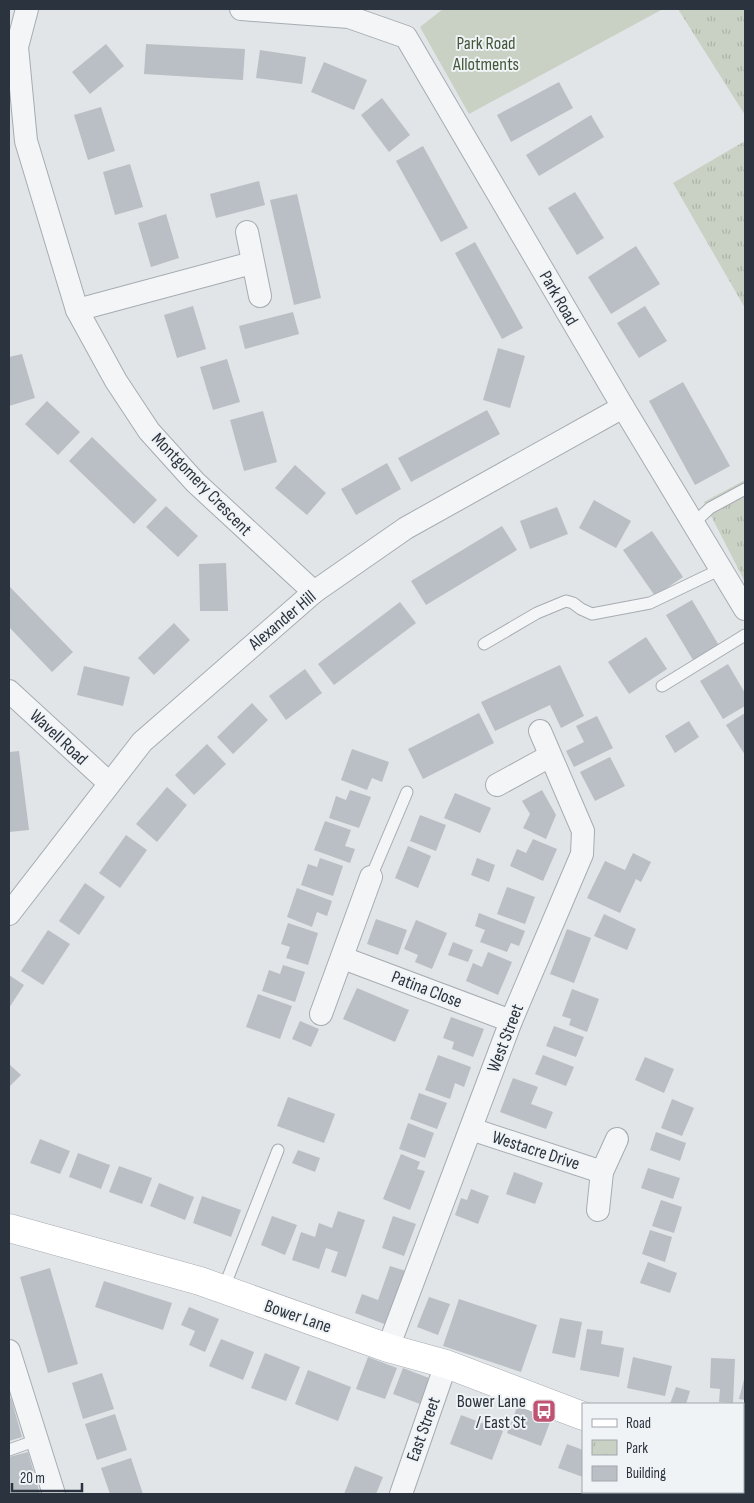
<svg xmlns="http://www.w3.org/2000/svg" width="754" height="1503" viewBox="0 0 754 1503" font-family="'Sofia Sans Condensed',sans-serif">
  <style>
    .green { fill: #c8d1c3 }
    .park { fill: url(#park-tufts) }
    .building { fill: #b9bfc4 }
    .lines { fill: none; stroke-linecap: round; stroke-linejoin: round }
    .lane-casing { stroke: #a7acb2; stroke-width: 13 }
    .street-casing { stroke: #a7acb2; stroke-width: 24 }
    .secondary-casing { stroke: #a7acb2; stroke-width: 29 }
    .lane { stroke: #f3f5f7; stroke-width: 11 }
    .street { stroke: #f3f5f7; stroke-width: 22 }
    .secondary { stroke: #fff; stroke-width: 28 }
    .labels { text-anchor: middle; stroke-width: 4; stroke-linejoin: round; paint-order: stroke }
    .park-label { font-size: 18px; fill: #44583a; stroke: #f0f3f6 }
    .street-label { font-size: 18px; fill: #2b343e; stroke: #f0f3f6 }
    .poi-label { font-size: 18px; fill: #2b343e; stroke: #f0f3f6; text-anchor: end }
  </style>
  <defs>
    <pattern id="park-tufts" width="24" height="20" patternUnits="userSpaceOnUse" patternTransform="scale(1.25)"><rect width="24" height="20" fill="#c8d1c3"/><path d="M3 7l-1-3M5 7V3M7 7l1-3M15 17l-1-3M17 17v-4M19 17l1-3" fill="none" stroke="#acb4a9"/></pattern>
  </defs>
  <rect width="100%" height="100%" fill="#e1e5e8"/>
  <polygon class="green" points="443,9 663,9 469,114 420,27"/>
  <g class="park">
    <polygon points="678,9 745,9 745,115"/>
    <polygon points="745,141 745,308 673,183"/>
    <polygon points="745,480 745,582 704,502"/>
  </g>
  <g class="building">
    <polygon points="106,44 124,66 90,94 72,72"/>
    <polygon points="146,44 245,49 243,80 144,74"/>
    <polygon points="260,50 306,57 302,84 256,78"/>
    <polygon points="324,62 367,80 354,110 311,92"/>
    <polygon points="559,82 573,108 511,142 497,115"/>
    <polygon points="382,98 410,135 389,152 361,115"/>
    <polygon points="101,107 115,151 88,160 74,115"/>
    <polygon points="591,115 604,137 539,176 526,155"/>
    <polygon points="423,146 468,228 441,242 396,161"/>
    <polygon points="130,164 143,207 115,215 103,172"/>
    <polygon points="259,181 265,205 216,218 210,194"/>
    <polygon points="575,192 604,238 577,255 548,208"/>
    <polygon points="297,194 321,298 294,305 270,200"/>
    <polygon points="166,214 179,258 151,267 138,223"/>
    <polygon points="475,242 523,328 502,339 455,253"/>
    <polygon points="636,246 660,284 611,314 588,277"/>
    <polygon points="193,306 206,349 177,358 164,315"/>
    <polygon points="645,306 667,341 639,358 617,323"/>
    <polygon points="293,312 299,334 245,349 239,326"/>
    <polygon points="498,348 525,356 510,408 483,400"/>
    <polygon points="22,354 35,398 9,406 9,357"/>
    <polygon points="227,359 240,402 213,410 200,367"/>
    <polygon points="683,382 730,466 695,485 649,401"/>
    <polygon points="47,401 80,432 58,455 25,424"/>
    <polygon points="487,410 500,434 411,482 398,458"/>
    <polygon points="263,411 277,462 244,471 230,420"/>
    <polygon points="92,437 157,500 134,524 69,461"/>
    <polygon points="387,463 401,489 356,515 341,489"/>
    <polygon points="295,465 326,493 307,515 275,488"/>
    <polygon points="594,500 631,521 616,548 579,528"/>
    <polygon points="166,506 198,536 178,557 146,527"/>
    <polygon points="557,507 568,534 530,549 520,521"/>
    <polygon points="502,526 517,550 426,605 411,581"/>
    <polygon points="652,531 683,577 655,596 623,550"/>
    <polygon points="226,563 228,611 200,611 199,564"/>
    <polygon points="9,586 73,652 52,672 9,627"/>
    <polygon points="692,600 721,649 696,665 666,615"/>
    <polygon points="400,602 416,623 334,685 318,664"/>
    <polygon points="174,623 190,640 154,675 138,658"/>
    <polygon points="646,637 667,669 629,694 608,662"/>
    <polygon points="728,664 745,693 745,706 723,719 700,681"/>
    <polygon points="560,665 584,716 561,728 550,705 495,731 481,702"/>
    <polygon points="84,666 130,677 123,706 77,695"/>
    <polygon points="305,669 322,693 286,720 269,696"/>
    <polygon points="252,703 268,720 233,754 217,737"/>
    <polygon points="479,713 494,743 423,779 408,749"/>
    <polygon points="745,713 745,755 726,725"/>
    <polygon points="597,716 613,748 574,767 566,751 584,742 576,726"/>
    <polygon points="689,721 699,737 675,753 665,736"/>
    <polygon points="207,744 226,764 194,795 175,775"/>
    <polygon points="352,749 389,762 382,782 372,778 367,790 341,780"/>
    <polygon points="19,751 29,830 9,832 9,752"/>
    <polygon points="610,757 625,786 595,801 580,772"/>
    <polygon points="167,787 187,805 157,842 136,824"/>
    <polygon points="350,790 371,797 359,828 329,818 336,796 346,800"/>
    <polygon points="542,790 556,815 546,839 523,828 530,814 522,801"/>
    <polygon points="455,793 491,808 480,833 444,818"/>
    <polygon points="420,815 446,825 436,851 410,841"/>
    <polygon points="325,821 351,830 345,846 355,849 350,863 314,850"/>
    <polygon points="126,835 147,850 120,888 99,873"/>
    <polygon points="533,839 557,849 543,881 510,866 517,849 526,853"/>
    <polygon points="408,846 431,856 418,888 395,878"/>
    <polygon points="633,853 651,862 641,882 636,879 620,913 587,898 605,861 625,870"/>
    <polygon points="320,858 343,866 333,896 301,885 308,864 317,867"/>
    <polygon points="477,858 495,865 489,882 471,875"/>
    <polygon points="85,883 105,897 79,935 59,921"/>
    <polygon points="507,887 535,897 525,924 497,914"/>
    <polygon points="297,888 332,901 327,916 317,912 312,927 287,917"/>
    <polygon points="479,913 525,931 519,946 511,943 507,952 480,942 485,930 475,926"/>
    <polygon points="604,914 636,929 627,950 594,936"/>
    <polygon points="376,919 407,930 398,955 367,944"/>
    <polygon points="416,920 447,933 432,969 415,962 418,955 404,949"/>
    <polygon points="288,923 318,933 308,965 286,958 290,947 281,944"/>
    <polygon points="567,929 591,938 574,983 550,974"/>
    <polygon points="48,930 70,944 43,985 21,971"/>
    <polygon points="453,942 473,950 468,962 448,955"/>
    <polygon points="488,952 512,962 498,995 466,981 473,963 482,967"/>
    <polygon points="283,965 305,972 295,1002 262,991 269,970 280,974"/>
    <polygon points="9,975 24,985 9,1008"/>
    <polygon points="357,988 409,1010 395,1042 343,1019"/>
    <polygon points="572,989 599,999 587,1032 569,1025 571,1019 562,1016"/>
    <polygon points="258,994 292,1006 280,1039 246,1027"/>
    <polygon points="451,1017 484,1029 473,1057 452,1049 454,1042 443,1038"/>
    <polygon points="300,1021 319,1029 311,1047 292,1039"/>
    <polygon points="554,1026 584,1037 576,1057 546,1046"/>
    <polygon points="438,1055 471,1067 464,1087 455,1083 450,1099 425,1090"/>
    <polygon points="543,1055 574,1067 566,1086 535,1074"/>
    <polygon points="645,1057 674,1069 664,1093 635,1080"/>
    <polygon points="9,1064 21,1075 9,1087"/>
    <polygon points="513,1078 538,1087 531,1104 553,1112 546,1129 500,1112"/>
    <polygon points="419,1093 447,1103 437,1129 410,1119"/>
    <polygon points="288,1097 335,1114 324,1143 277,1126"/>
    <polygon points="672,1099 694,1108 682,1136 661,1128"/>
    <polygon points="408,1123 434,1133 425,1158 399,1149"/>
    <polygon points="656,1132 686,1143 680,1161 650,1150"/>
    <polygon points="40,1139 70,1151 60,1174 30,1163"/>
    <polygon points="298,1150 320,1158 315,1172 292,1163"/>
    <polygon points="78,1153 110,1165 101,1189 69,1177"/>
    <polygon points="401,1154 420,1162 417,1169 425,1171 410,1210 383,1199"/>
    <polygon points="119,1166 152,1178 142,1204 109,1192"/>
    <polygon points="648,1168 680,1178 673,1199 641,1188"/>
    <polygon points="514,1172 543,1183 535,1204 506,1194"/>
    <polygon points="159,1183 194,1197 185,1220 150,1206"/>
    <polygon points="471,1189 489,1196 478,1224 455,1215 461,1198 467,1200"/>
    <polygon points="202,1196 241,1210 231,1237 193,1223"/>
    <polygon points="661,1200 682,1207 674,1233 652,1226"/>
    <polygon points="338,1211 365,1220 346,1277 331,1272 338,1252 326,1248 319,1269 292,1260 301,1232 315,1237 319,1223 332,1228"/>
    <polygon points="272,1216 297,1225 285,1255 261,1245"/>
    <polygon points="393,1216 416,1224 404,1256 382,1248"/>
    <polygon points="650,1230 672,1237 665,1262 642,1254"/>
    <polygon points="648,1262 677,1273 670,1293 640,1283"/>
    <polygon points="390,1266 406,1271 387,1325 355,1313 362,1294 378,1300"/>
    <polygon points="50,1268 78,1364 48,1373 20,1277"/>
    <polygon points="104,1281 172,1303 163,1330 95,1307"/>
    <polygon points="429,1297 450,1304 438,1335 417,1327"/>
    <polygon points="459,1299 537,1325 521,1372 443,1346"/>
    <polygon points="189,1307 219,1319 205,1352 189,1345 195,1331 181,1325"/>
    <polygon points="560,1318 582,1322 575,1358 552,1353"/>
    <polygon points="587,1329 603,1331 601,1344 624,1348 619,1377 580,1370"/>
    <polygon points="221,1339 254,1352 243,1380 209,1366"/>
    <polygon points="265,1353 300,1367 286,1401 251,1388"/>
    <polygon points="368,1357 397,1368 385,1399 356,1389"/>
    <polygon points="633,1357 672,1366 665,1396 627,1388"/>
    <polygon points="711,1358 735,1359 733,1403 719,1402 720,1389 710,1388"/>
    <polygon points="403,1368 429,1378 420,1404 393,1394"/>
    <polygon points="308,1370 351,1387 338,1421 295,1404"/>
    <polygon points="102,1373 114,1409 83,1419 72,1383"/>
    <polygon points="745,1375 745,1400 739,1399"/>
    <polygon points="676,1387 690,1391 686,1404 670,1404"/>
    <polygon points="9,1398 11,1398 22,1437 9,1441"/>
    <polygon points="518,1405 552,1417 541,1446 507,1433"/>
    <polygon points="115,1414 127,1450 97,1460 85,1424"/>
    <polygon points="461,1415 503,1431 492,1460 450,1444"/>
    <polygon points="567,1444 583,1450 583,1477 558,1468"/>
    <polygon points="28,1452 40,1494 9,1494 9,1457"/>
    <polygon points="131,1458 143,1494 110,1494 101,1468"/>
    <polygon points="355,1466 383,1477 376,1494 344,1494"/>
    <polygon points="630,1492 722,1492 722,1494 629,1494"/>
  </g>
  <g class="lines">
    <g class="lane-casing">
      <g id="lane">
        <polyline points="694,523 710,508 745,489"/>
        <polyline points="484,644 537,613 566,601 573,603 581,609 592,614 650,603 721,569"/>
        <polyline points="662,686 745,635"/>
        <polyline points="371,877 407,792"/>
        <polyline points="223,1290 278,1150"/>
        <polyline points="9,1450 37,1440"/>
      </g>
    </g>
    <g class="street-casing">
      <g id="street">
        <polyline points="27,9 17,47 26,141 77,310 116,381 149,431 195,482 314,592"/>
        <polyline points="241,9 349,17 406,37 623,407 745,609"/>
        <polyline points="247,232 260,296"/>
        <polyline points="77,310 252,263"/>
        <polyline points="9,691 109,783"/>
        <polyline points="497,785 550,756"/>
        <polyline points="9,914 142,742 314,592 406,528 623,407"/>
        <polyline points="343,958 511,1021"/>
        <polyline points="321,1014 371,877"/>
        <polyline points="471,1129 602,1172"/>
        <polyline points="598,1210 602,1172 617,1139"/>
        <polyline points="388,1348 511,1021 582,854 583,831 540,731"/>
        <polyline points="9,1351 54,1494"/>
        <polyline points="401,1494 446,1364"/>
        <polyline points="744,1494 745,1482"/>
      </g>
    </g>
    <g class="secondary-casing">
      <g id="secondary">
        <polyline points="9,1228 200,1281 388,1348 446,1364 583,1416"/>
        <polyline points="743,1467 745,1468"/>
      </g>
    </g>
    <use href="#lane" class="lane"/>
    <use href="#street" class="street"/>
    <use href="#secondary" class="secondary"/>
  </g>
  <defs>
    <g id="bus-square" transform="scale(1.25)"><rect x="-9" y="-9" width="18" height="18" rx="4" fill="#c05272" stroke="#f0f3f6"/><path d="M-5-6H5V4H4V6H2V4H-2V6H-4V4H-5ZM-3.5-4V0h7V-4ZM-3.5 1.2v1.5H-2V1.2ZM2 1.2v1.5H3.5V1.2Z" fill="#fff"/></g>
  </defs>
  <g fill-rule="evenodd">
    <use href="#bus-square" x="544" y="1411"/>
  </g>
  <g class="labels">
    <g class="park-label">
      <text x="486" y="49">Park Road<tspan x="486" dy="21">Allotments</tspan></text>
    </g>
    <g class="street-label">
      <text transform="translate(559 298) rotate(60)" y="6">Park Road</text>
      <text transform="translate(202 484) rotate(46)" y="6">Montgomery Crescent</text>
      <text transform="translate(282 620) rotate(-40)" y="6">Alexander Hill</text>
      <text transform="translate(59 737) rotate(43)" y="6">Wavell Road</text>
      <text transform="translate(427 989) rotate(21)" y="6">Patina Close</text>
      <text transform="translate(505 1038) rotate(-69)" y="6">West Street</text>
      <text transform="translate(536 1150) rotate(18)" y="6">Westacre Drive</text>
      <text transform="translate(298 1316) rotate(19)" y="6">Bower Lane</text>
      <text transform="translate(423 1429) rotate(-70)" y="6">East Street</text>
    </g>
    <g class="poi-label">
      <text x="526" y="1407">Bower Lane<tspan x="526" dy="21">/ East St</tspan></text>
    </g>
  </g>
  <rect width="754" height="1503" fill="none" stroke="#2b343e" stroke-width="20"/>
  <rect x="582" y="1403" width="162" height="90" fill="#f0f3f6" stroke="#a1a7ac"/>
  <rect x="592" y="1419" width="25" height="8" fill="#ffffff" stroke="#a1a7ac"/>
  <text x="626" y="1428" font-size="15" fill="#2b343e">Road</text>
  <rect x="592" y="1440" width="25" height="15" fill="url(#park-tufts)" stroke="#a1a7ac"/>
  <text x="626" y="1453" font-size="15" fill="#2b343e">Park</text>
  <rect x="592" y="1466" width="25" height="15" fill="#b9bfc4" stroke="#a1a7ac"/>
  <text x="626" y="1478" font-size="15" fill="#2b343e">Building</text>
  <path d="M12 1483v8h70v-8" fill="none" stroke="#2b343e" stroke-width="2.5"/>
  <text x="20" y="1483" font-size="15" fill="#2b343e" stroke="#f0f3f6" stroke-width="4" paint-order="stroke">20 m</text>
</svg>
